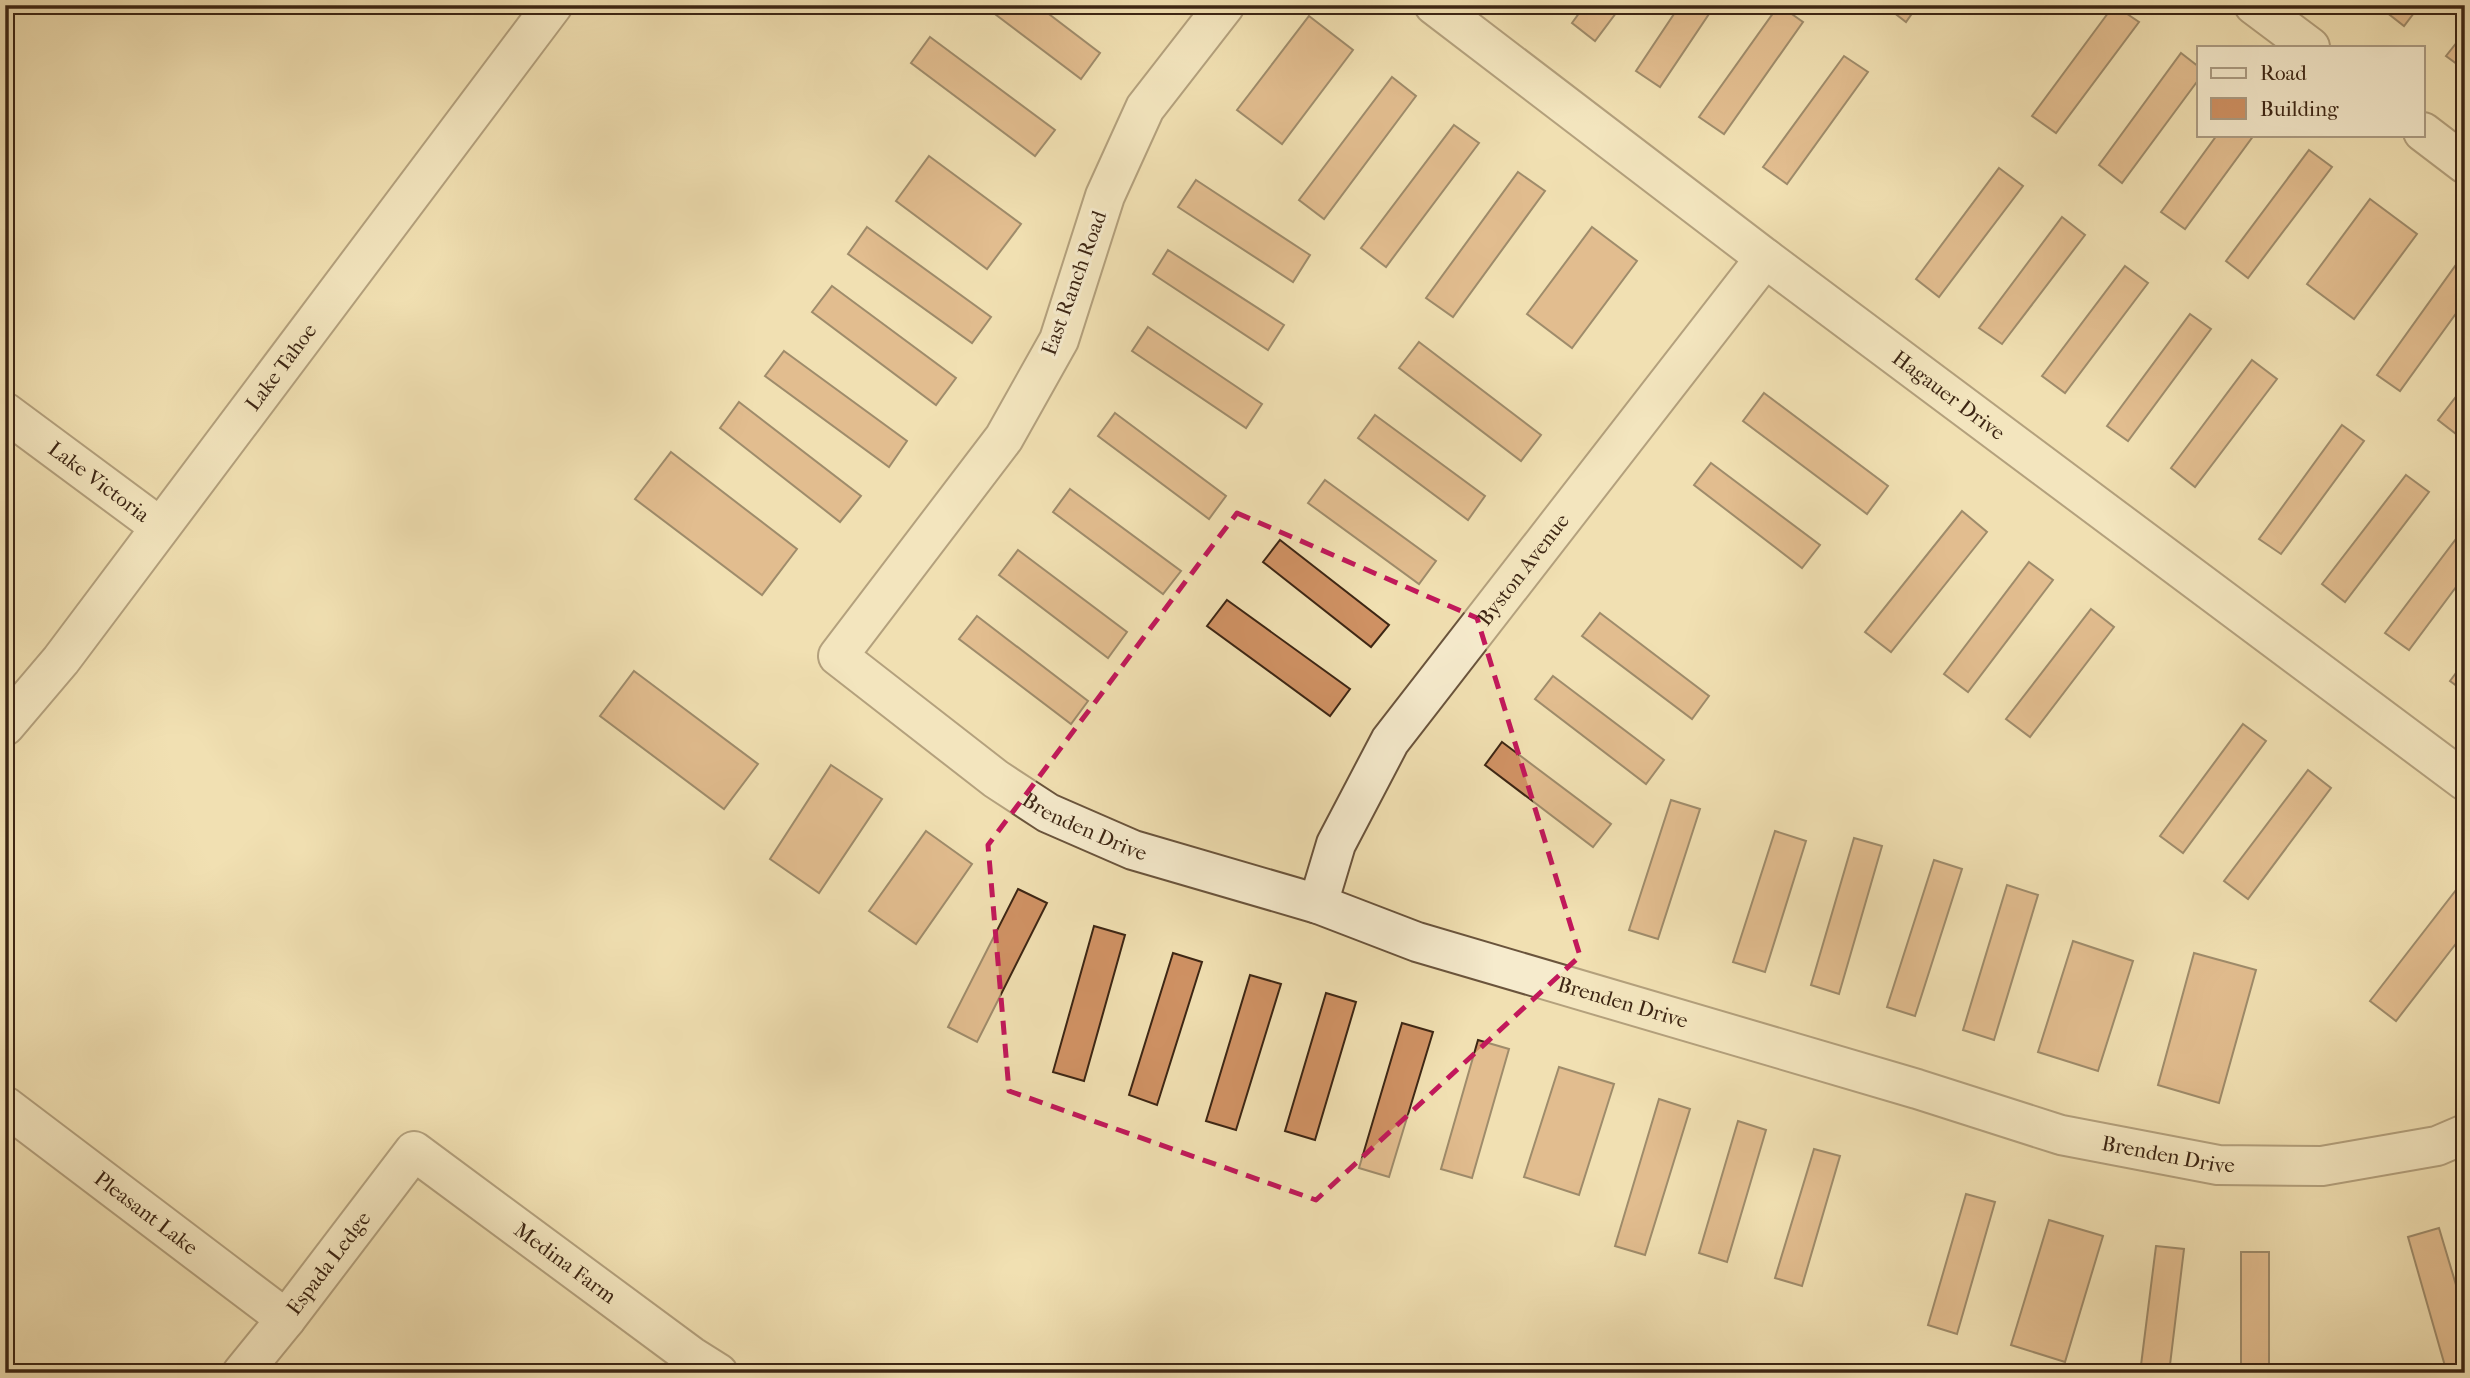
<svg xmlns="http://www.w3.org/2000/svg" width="2470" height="1378" viewBox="0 0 2470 1378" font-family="'IM FELL French Canon',serif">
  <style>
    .building { fill: #d09264; stroke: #3d2614; stroke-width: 2 }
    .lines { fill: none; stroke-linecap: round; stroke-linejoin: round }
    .minor-casing { stroke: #6a543c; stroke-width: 42 }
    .minor { stroke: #f6ebcd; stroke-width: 38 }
    .marked { fill: none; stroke: #c2185b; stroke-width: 5; stroke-dasharray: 14 9; stroke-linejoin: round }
    .labels { text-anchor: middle; stroke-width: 6; stroke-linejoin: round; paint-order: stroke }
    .street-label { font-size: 21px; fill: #3d2614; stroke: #f6ebcd }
  </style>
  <rect width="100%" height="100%" fill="#f1e0b2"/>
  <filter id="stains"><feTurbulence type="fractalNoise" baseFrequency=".00286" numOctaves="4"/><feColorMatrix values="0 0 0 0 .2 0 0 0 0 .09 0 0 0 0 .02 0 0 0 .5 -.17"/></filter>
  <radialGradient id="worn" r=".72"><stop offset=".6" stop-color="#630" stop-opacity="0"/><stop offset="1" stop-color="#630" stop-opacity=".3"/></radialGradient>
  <g class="building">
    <polygon points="983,5 1037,5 1100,53 1081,79"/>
    <polygon points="1585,5 1622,5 1595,41 1572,23"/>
    <polygon points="1680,5 1715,5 1660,87 1636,71"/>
    <polygon points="1779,5 1803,22 1724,134 1699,117"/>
    <polygon points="1884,5 1918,5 1906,22"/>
    <polygon points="2114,5 2139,22 2056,133 2032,116"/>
    <polygon points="2383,5 2420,5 2404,26 2381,8"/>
    <polygon points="1309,16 1353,50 1282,144 1237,110"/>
    <polygon points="2465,32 2465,70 2446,56"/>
    <polygon points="930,37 1055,130 1035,156 911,63"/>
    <polygon points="2181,53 2199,67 2199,79 2122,183 2099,165"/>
    <polygon points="1844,56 1868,72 1787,184 1763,167"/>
    <polygon points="1392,77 1416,96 1324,219 1299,200"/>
    <polygon points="1454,125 1479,143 1386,267 1361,248"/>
    <polygon points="2217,135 2254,135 2185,229 2161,212"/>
    <polygon points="2309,150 2332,167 2248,278 2226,261"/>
    <polygon points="929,156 1021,224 987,269 896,201"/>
    <polygon points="1999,168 2023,186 1939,297 1916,279"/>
    <polygon points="1518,172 1545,191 1453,317 1426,298"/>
    <polygon points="1196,180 1310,255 1293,282 1178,207"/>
    <polygon points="2370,199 2417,234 2354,319 2307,284"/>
    <polygon points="2062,217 2085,235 2002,344 1979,328"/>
    <polygon points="867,227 991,317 972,343 848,254"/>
    <polygon points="1592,227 1637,261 1572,348 1527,314"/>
    <polygon points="1168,250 1284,325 1268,350 1153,274"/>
    <polygon points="2458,262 2465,267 2465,301 2400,391 2377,375"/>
    <polygon points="2125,266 2148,283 2065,393 2042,376"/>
    <polygon points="832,286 956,378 936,405 812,312"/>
    <polygon points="2190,314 2211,329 2128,441 2107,426"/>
    <polygon points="1148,327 1262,404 1246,428 1132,351"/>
    <polygon points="1419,342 1541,435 1521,461 1399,368"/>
    <polygon points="784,351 907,441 889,467 765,376"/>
    <polygon points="2252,360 2277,379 2195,487 2171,468"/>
    <polygon points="2465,385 2465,431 2460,437 2438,420"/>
    <polygon points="1764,393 1888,486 1867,514 1743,421"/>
    <polygon points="739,402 861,496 840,522 720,428"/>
    <polygon points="1115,413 1226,496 1209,519 1098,436"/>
    <polygon points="1375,415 1485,496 1468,520 1358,438"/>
    <polygon points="2342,425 2364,441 2281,554 2259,539"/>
    <polygon points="671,452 797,549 762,595 635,499"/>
    <polygon points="1711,463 1820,545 1802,568 1694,485"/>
    <polygon points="2406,475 2429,492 2345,602 2322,584"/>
    <polygon points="1325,480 1436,561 1419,584 1308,503"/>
    <polygon points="1070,489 1181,571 1163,594 1053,512"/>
    <polygon points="1962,511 1987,532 1891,652 1865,632"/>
    <polygon points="2465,527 2465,575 2409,650 2385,633"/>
    <polygon points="1280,540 1389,625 1371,647 1263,562"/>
    <polygon points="1018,550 1127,632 1108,658 999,575"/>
    <polygon points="2029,562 2053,580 1968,692 1944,674"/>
    <polygon points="1227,600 1350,689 1330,716 1207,626"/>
    <polygon points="2091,609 2114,627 2030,737 2006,719"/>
    <polygon points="1600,613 1709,696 1692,719 1582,636"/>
    <polygon points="977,616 1088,701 1071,724 959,639"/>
    <polygon points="2465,661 2465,692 2450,681"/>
    <polygon points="634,671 758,764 724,809 600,716"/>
    <polygon points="1553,676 1664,760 1646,784 1535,699"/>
    <polygon points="2243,724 2266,741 2183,853 2160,836"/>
    <polygon points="1502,742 1611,824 1593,847 1485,765"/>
    <polygon points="831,765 882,799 819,893 770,859"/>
    <polygon points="2308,770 2331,788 2248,899 2224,881"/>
    <polygon points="1671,800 1700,809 1658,939 1629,930"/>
    <polygon points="926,831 972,864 916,944 869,911"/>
    <polygon points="1775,831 1806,841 1765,972 1733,962"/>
    <polygon points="1854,838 1882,846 1839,994 1811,985"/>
    <polygon points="1934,860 1962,869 1915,1016 1887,1007"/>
    <polygon points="2463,881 2465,932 2396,1021 2370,1001"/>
    <polygon points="2007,885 2038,895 1994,1040 1963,1030"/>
    <polygon points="1018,889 1047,903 977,1042 948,1027"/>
    <polygon points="1094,926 1125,935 1084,1081 1053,1072"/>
    <polygon points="2073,941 2133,961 2098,1071 2038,1052"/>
    <polygon points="1173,953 1202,962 1157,1105 1129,1095"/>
    <polygon points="2194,953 2256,970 2219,1103 2158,1085"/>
    <polygon points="1250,975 1281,984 1236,1130 1206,1121"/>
    <polygon points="1326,993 1356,1002 1315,1140 1285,1131"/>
    <polygon points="1402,1023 1433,1032 1389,1177 1359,1168"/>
    <polygon points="1478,1040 1509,1049 1472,1178 1441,1169"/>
    <polygon points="1559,1067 1614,1084 1579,1195 1524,1177"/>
    <polygon points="1659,1099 1690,1109 1645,1255 1615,1246"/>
    <polygon points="1738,1121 1766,1130 1727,1262 1699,1253"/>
    <polygon points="1814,1149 1840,1156 1802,1286 1775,1278"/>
    <polygon points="1966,1194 1995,1202 1957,1334 1928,1325"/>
    <polygon points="2049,1220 2103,1236 2065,1362 2011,1345"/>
    <polygon points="2439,1228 2465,1315 2465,1373 2447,1373 2408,1237"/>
    <polygon points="2156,1246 2184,1249 2169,1373 2140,1373"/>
    <rect x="2241" y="1252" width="28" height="121"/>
  </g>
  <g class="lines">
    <g class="minor-casing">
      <g id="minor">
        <path id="s1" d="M1225,5L1145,108L1105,196L1059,340L1004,438L838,656L996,779L1048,813L1133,850L1318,904L1417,942L1917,1089L2061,1135L2218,1165L2322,1166L2437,1146L2465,1134"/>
        <path id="s2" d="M1434,5L1765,258L2465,781"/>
        <polyline points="2254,5 2310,47"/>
        <polyline points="2423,132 2465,164"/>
        <path id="s3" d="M5,412L160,527"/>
        <path id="s4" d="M5,726L61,660L553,5"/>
        <path id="s5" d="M1318,904L1336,844L1390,741L1765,258"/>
        <path id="s6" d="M5,1106L286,1319"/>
        <path id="s7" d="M242,1373L286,1319L414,1151L691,1356L718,1373"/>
      </g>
    </g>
    <use href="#minor" class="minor"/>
  </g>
  <path d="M0 0H2470V1378H0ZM1237,513L1477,618L1580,956L1316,1200L1009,1091L988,845Z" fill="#f1e0b2" fill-opacity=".55" fill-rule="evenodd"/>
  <path class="marked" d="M1237,513L1477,618L1580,956L1316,1200L1009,1091L988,845Z"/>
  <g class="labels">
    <g class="street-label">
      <text transform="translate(1074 283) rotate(-70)" y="7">East Ranch Road</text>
      <text dy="7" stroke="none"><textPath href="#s4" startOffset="453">Lake Tahoe</textPath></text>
      <text dy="7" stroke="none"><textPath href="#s2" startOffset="646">Hagauer Drive</textPath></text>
      <text dy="7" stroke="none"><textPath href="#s3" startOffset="117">Lake Victoria</textPath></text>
      <text dy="7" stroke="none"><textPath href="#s5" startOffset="396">Byston Avenue</textPath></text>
      <text dy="7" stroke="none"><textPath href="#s1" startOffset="1066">Brenden Drive</textPath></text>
      <text dy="7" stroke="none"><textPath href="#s1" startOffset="1633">Brenden Drive</textPath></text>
      <text dy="7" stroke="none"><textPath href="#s1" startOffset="2200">Brenden Drive</textPath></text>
      <text dy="7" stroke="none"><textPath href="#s6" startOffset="177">Pleasant Lake</textPath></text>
      <text dy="7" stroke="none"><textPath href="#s7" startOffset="140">Espada Ledge</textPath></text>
      <text dy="7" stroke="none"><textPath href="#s7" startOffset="469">Medina Farm</textPath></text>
    </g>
  </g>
  <rect width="2470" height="1378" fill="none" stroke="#f1e0b2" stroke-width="28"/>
  <rect x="7" y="7" width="2456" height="1364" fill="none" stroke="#3d2614" stroke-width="3.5"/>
  <rect x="14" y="14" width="2442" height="1350" fill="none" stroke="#3d2614" stroke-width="2"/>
  <rect x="2197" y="46" width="228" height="91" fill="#f6ebcd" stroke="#ac9c83" stroke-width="2"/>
  <rect x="2211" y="68" width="35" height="10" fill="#f6ebcd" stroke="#ac9c83" stroke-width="2"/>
  <text x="2260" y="80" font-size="21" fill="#3d2614">Road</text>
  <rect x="2211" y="98" width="35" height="21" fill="#d09264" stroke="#ac9c83" stroke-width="2"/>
  <text x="2260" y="116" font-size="21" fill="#3d2614">Building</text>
  <rect width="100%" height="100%" filter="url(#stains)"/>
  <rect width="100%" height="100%" fill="url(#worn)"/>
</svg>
